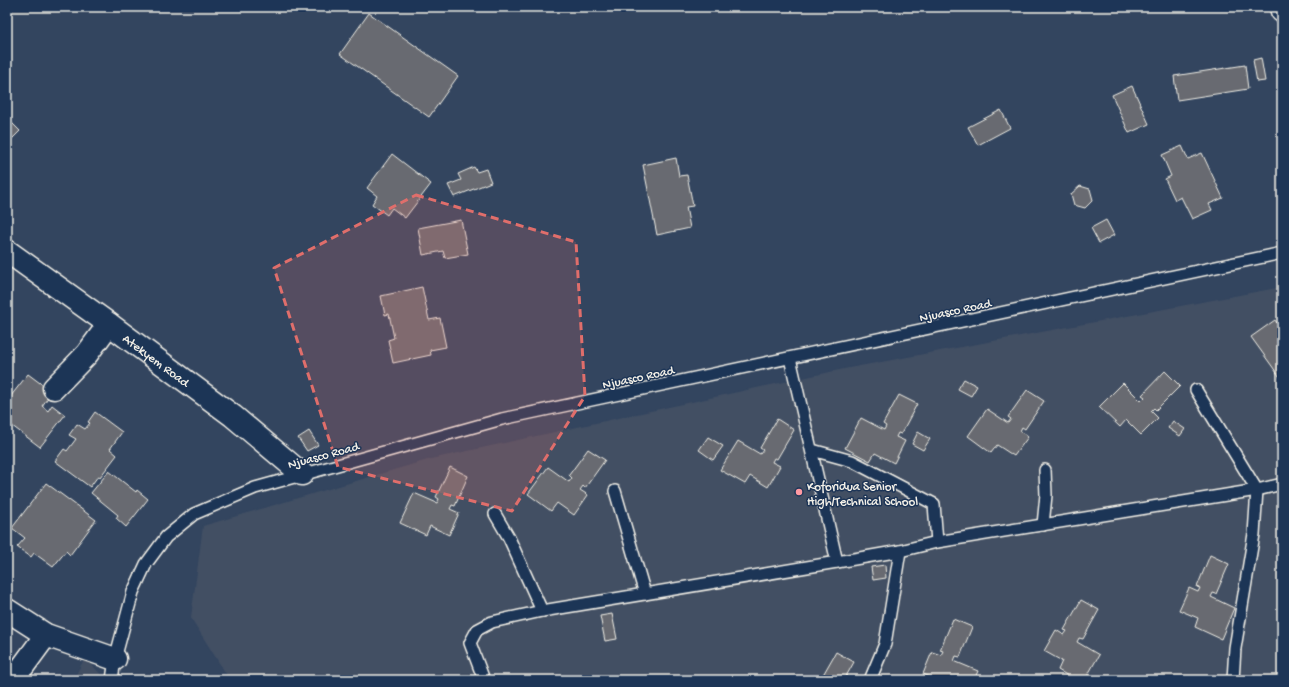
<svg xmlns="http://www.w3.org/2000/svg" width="1289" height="687" viewBox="0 0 1289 687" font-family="'Gochi Hand',sans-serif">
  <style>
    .built { fill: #435064 }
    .building { fill: #676b71; stroke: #f4f1e8 }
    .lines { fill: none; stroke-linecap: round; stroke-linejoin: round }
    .service-casing { stroke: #f4f1e8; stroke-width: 14 }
    .minor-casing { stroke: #f4f1e8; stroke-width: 25 }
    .service { stroke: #1d3557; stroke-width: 11 }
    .minor { stroke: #1d3557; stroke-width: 22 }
    .marked { fill: #e06e6b; fill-opacity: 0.2; stroke: #e06e6b; stroke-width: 3; stroke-dasharray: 8 5; stroke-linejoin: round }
    .poi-dot { fill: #ff9aa2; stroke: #1d3557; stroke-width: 1.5 }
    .labels { text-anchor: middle; stroke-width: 3; stroke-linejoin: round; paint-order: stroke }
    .street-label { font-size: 13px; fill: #f4f1e8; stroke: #1d3557 }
    .poi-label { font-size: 13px; fill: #f4f1e8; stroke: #1d3557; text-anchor: start }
  </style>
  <rect width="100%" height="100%" fill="#33455f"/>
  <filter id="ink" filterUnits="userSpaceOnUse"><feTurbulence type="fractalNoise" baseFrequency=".025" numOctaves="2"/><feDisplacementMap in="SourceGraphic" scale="8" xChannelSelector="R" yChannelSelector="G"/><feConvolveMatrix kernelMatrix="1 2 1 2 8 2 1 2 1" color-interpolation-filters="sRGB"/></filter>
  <g filter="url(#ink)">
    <g class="built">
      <polygon points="1282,287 1282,680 230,680 191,618 203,526 431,459 844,369"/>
      <polygon points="85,658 106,680 73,680"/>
    </g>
    <g class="building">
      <polygon points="369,13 458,76 429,117 340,54"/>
      <polygon points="1261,58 1265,81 1257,82 1253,60"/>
      <polygon points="1245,65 1248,89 1177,100 1174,76"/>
      <polygon points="1132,86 1149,124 1129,133 1112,95"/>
      <polygon points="1001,110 1010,128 978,145 968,127"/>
      <polygon points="7,118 20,131 7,144"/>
      <polygon points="1182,146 1188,159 1202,153 1223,198 1209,204 1212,210 1192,219 1181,197 1175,200 1165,179 1171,176 1162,155"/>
      <polygon points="392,154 431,184 405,218 392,208 387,215 372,204 377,196 367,188"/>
      <polygon points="676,158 679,176 687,175 693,206 686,207 690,228 657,235 643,165"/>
      <polygon points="474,167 477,172 486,169 491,182 454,197 448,185 461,180 458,174"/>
      <polygon points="1080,186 1090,189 1093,200 1085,208 1074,205 1071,194"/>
      <polygon points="461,220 468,254 445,258 443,251 423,255 418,228"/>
      <polygon points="1106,220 1114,235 1099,243 1091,228"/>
      <polygon points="422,287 429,320 440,318 446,347 430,350 431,355 393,363 388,340 394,338 389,314 385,315 381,296"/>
      <polygon points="1275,320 1282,330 1282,380 1251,337"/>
      <polygon points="1165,371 1180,386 1156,410 1154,408 1151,411 1158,418 1141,435 1126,420 1120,427 1099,407 1123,383 1141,401 1145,397 1142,395"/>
      <polygon points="28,374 52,392 42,406 48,411 52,405 65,415 40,447 7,422 7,401"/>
      <polygon points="964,379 977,386 971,396 958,389"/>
      <polygon points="1027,390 1044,401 1025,429 1022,427 1020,431 1028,437 1014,456 997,445 991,453 968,436 987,409 1008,423 1011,419 1008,417"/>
      <polygon points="899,395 917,404 901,434 898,433 896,437 905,441 894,463 875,453 870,461 845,448 861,418 884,430 886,426 883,424"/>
      <polygon points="95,412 122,432 110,449 117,455 100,477 98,476 90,487 55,461 64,449 67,451 76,439 69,435 77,424 85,429 90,423 88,422"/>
      <polygon points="777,419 794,430 777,459 774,458 772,462 780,466 768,487 750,476 745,484 720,470 738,441 760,454 763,450 760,448"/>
      <polygon points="1173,421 1185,429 1180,436 1168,428"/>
      <polygon points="309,431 318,445 307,451 298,438"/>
      <polygon points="918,432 930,439 923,450 912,444"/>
      <polygon points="708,437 723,446 713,460 699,450"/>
      <polygon points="588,449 605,460 585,488 583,486 580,490 588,495 574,515 557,503 551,511 528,494 548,467 569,482 572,478 569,475"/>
      <polygon points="450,467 468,476 455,506 452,505 450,509 459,513 449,535 430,526 426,535 400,523 414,493 437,503 439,499 436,497"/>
      <polygon points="109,471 136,492 137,490 148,499 126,527 116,518 118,515 91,493"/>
      <polygon points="46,483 96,520 70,555 66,551 53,567 34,553 31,557 17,547 25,538 12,528"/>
      <polygon points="1210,555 1229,564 1216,594 1213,593 1211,597 1234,608 1221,639 1195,627 1198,618 1179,610 1189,588 1198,592 1200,588 1197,587"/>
      <polygon points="885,565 886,578 873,580 871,567"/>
      <polygon points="1081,600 1099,610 1083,639 1079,638 1077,642 1099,655 1085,680 1075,680 1058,670 1062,661 1044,651 1056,630 1064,635 1067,631 1064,630"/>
      <polygon points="612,614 617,639 605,641 600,616"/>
      <polygon points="953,619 972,627 960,657 956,656 954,661 978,671 974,680 938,680 923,674 932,652 941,655 943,651 940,650"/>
      <polygon points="836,652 854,662 844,680 820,680"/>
    </g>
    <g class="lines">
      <g class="service-casing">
        <g id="service">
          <polyline points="790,358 837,562"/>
          <polyline points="1196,390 1257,490 1254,534 1235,648 1233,680"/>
          <polyline points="812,450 852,461 934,504 937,542"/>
          <polyline points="615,491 645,594"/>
          <polyline points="495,514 509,538 542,611"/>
          <polyline points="1043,525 1046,495 1045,470"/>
          <polyline points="112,680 115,659 133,592 146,564 166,537 194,514 255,488 502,419 1282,253"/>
          <polyline points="484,680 470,643 477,630 492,622 542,611 837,562 900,551 937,542 1257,490 1282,484"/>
          <polyline points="870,680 885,644 900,551"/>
        </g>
      </g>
      <g class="minor-casing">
        <g id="minor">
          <polyline points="1281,7 1282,11"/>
          <path id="s1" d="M7,251L109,324L233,416L302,474"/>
          <polyline points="54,388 87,354 109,324"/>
          <polyline points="7,610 46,635 115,659"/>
          <polyline points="13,680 46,635"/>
        </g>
      </g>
      <use href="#service" class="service"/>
      <use href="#minor" class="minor"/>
    </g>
  </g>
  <path class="marked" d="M416,195L576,242L585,396L512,511L338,467L274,268Z"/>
  <circle class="poi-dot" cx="799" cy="492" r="4"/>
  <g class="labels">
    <g class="street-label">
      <text transform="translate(955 309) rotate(-12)" y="5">Njuasco Road</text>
      <text dy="5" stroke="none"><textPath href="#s1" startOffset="185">Atekyem Road</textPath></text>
      <text transform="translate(638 376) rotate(-12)" y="5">Njuasco Road</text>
      <text transform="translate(323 454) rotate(-15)" y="5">Njuasco Road</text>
    </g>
    <g class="poi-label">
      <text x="807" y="490">Koforidua Senior<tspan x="807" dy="15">High/Technical School</tspan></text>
    </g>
  </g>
  <rect width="1289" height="687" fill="none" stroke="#1d3557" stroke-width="24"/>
  <rect x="12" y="12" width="1265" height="663" fill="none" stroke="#f4f1e8" stroke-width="1.5" filter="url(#ink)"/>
</svg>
